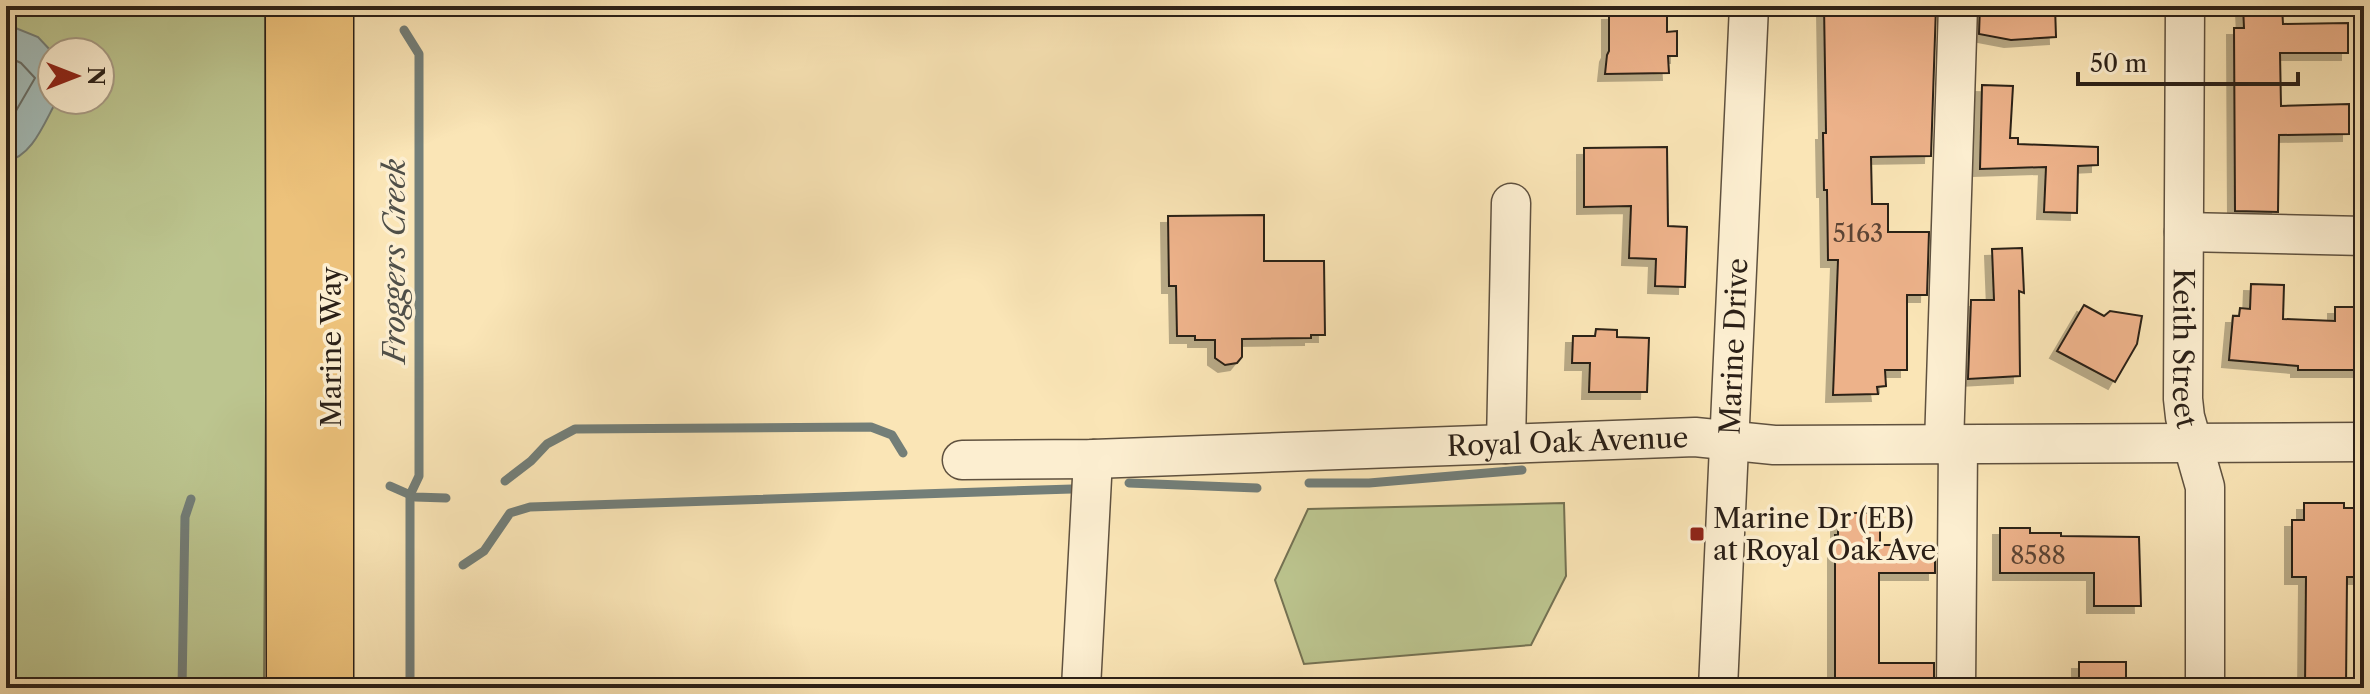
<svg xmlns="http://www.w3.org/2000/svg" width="2370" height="694" viewBox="0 0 2370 694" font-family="'Libre Caslon Text',serif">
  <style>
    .green { fill: #bcc58f; stroke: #747253; stroke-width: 2; fill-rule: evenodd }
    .water { fill: #a3bcb9; stroke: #737e78; stroke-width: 2 }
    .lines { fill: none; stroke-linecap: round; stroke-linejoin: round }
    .shore { stroke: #676e68; stroke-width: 2 }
    .stream { stroke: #737e78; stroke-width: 9 }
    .building { fill: #edb28a; stroke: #2b2017; stroke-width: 2; filter: url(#shadow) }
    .minor-casing { stroke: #5f513f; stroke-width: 41 }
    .major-casing { stroke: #2b2017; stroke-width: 47 }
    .minor { stroke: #fceed0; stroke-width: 38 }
    .major { stroke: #edc27b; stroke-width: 44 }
    .poi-dot { fill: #8f2418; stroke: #fceed0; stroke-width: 3 }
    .labels { text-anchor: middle; stroke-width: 7; stroke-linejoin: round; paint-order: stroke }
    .number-label { font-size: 24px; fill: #5c4434 }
    .street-label { font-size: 28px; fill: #2b2017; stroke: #fceed0 }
    .poi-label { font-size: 28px; fill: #2b2017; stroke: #fceed0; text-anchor: start }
    .water-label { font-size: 30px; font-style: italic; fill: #4f4f48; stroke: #fceed0 }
  </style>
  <defs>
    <filter id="shadow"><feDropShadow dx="-7" dy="7" stdDeviation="0" flood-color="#0004"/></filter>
  </defs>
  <rect width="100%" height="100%" fill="#fae5b6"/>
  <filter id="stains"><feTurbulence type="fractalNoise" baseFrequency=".0025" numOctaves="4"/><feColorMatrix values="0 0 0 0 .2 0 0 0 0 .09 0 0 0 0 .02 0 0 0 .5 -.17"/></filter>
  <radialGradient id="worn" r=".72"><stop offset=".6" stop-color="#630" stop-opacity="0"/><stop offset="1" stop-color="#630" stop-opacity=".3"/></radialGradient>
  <g class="green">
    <path d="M6,6H265L266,393L264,688H6ZM52,52H100V100H52Z"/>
    <polygon points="1564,503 1566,576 1531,645 1304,664 1275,580 1308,509"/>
  </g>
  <path class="water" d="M6,6H9L13,27L38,37L52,52V100H57C45,121 32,158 6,161Z"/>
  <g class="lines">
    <polyline class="shore" points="6,56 21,63 35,78 6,128"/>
    <g class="stream">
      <polyline points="404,30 419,54 419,476 410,495 410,688"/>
      <polyline points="505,481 531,461 547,444 575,429 871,427 892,435 903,453"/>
      <polyline points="1129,483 1257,488"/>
      <polyline points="1309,483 1369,483 1522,470"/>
      <polyline points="390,486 415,497 446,498"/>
      <polyline points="463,565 484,551 510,513 530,507 1072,489"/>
      <polyline points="182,688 185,517 191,499"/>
    </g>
  </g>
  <g class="building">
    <polygon points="1824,6 1936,6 1931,156 1871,157 1872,204 1888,204 1888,232 1929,232 1927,295 1907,295 1907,370 1885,370 1886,386 1877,387 1878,394 1833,395 1838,260 1828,260 1827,190 1824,190 1823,133 1826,133"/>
    <polygon points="1980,6 2055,6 2056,37 2011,40 1979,34"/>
    <polygon points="2243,6 2282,6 2283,24 2348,23 2348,53 2280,53 2281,106 2349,104 2349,134 2279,135 2278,212 2235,211 2234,28 2244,28"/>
    <polygon points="1667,12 1667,32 1677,31 1677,56 1668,56 1669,73 1605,74 1607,55 1609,51 1609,13"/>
    <polygon points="1982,85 2013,86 2010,138 2018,138 2018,144 2098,147 2098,165 2078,166 2077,213 2044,212 2046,167 1980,169"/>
    <polygon points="1667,147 1668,226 1687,227 1685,287 1655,286 1656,259 1629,258 1631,206 1584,207 1584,148"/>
    <polygon points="1264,215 1264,261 1324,261 1325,335 1311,335 1311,338 1242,339 1242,357 1237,363 1225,365 1215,358 1215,340 1195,340 1195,336 1177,336 1176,286 1169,286 1168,216"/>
    <polygon points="2022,248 2024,293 2019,291 2020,376 1968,379 1971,300 1994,300 1992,249"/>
    <polygon points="2251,284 2284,285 2283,319 2335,321 2335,307 2362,307 2361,370 2298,370 2298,366 2229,360 2233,316 2239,316 2240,308 2250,309"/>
    <polygon points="2084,305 2104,316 2110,311 2142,316 2137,344 2115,382 2057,351"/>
    <polygon points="1596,329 1617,330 1617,337 1649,338 1647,392 1589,392 1590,363 1572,363 1573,336 1595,336"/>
    <polygon points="2304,503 2344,503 2344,508 2360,508 2363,577 2347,577 2346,688 2305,688 2306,577 2292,577 2292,520 2304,520"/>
    <polygon points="1838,513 1880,513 1880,545 1935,545 1935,573 1879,573 1879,663 1934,663 1934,688 1835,688 1835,535 1838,535"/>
    <polygon points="2000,528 2030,528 2030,533 2061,533 2061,536 2139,537 2141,606 2094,606 2094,573 2000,573"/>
    <rect x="2079" y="662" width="47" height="26"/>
  </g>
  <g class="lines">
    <g class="minor-casing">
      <g id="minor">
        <path id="s1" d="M2185,6L2183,399L2185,417L2205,487V688"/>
        <polyline points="2184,232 2364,236"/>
        <polyline points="1506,444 1511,203"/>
        <polyline points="1944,445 1958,6"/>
        <path id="s2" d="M962,460L1093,459L1695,437L1774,445L2364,442"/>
        <polyline points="1081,688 1093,459"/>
        <path id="s3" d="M1718,688L1749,6"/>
        <polyline points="1956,688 1958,445"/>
      </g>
    </g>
    <g class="major-casing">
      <g id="major">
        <polyline points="288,6 289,688"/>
        <polyline points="331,688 331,6"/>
      </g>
    </g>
    <use href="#minor" class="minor"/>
    <use href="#major" class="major"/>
  </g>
  <rect class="poi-dot" x="1689" y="526" width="16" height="16" rx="4"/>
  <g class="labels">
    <g class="number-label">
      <text x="1858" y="242">5163</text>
      <text x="2038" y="564">8588</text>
    </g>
    <g class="street-label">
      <text transform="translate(331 347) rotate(-90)" y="10">Marine Way</text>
      <text dy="10" stroke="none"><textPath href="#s3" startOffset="342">Marine Drive</textPath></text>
      <text dy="10" stroke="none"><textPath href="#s1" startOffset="342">Keith Street</textPath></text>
      <text dy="10" stroke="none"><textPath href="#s2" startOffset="606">Royal Oak Avenue</textPath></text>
    </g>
    <g class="poi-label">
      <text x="1713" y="528">Marine Dr (EB)<tspan x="1713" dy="32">at Royal Oak Ave</tspan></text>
    </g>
    <g class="water-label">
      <text transform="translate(395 261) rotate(-90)" y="10">Froggers Creek</text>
    </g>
  </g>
  <rect width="2370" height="694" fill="none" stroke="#fae5b6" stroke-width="32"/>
  <rect x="8" y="8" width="2354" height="678" fill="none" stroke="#2b2017" stroke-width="4"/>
  <rect x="16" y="16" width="2338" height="662" fill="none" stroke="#2b2017" stroke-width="2"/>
  <g transform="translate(76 76) rotate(90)"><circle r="38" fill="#fceed0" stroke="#a89c86" stroke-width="2"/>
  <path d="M0-6L14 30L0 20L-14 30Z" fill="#8f2418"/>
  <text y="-12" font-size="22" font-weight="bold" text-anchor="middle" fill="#2b2017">N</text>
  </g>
  <path d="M2078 72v12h220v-12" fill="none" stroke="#2b2017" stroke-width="4"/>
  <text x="2090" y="72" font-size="24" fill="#2b2017" stroke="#fceed0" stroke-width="6" paint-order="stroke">50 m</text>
  <rect width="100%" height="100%" filter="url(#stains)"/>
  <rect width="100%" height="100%" fill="url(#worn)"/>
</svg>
